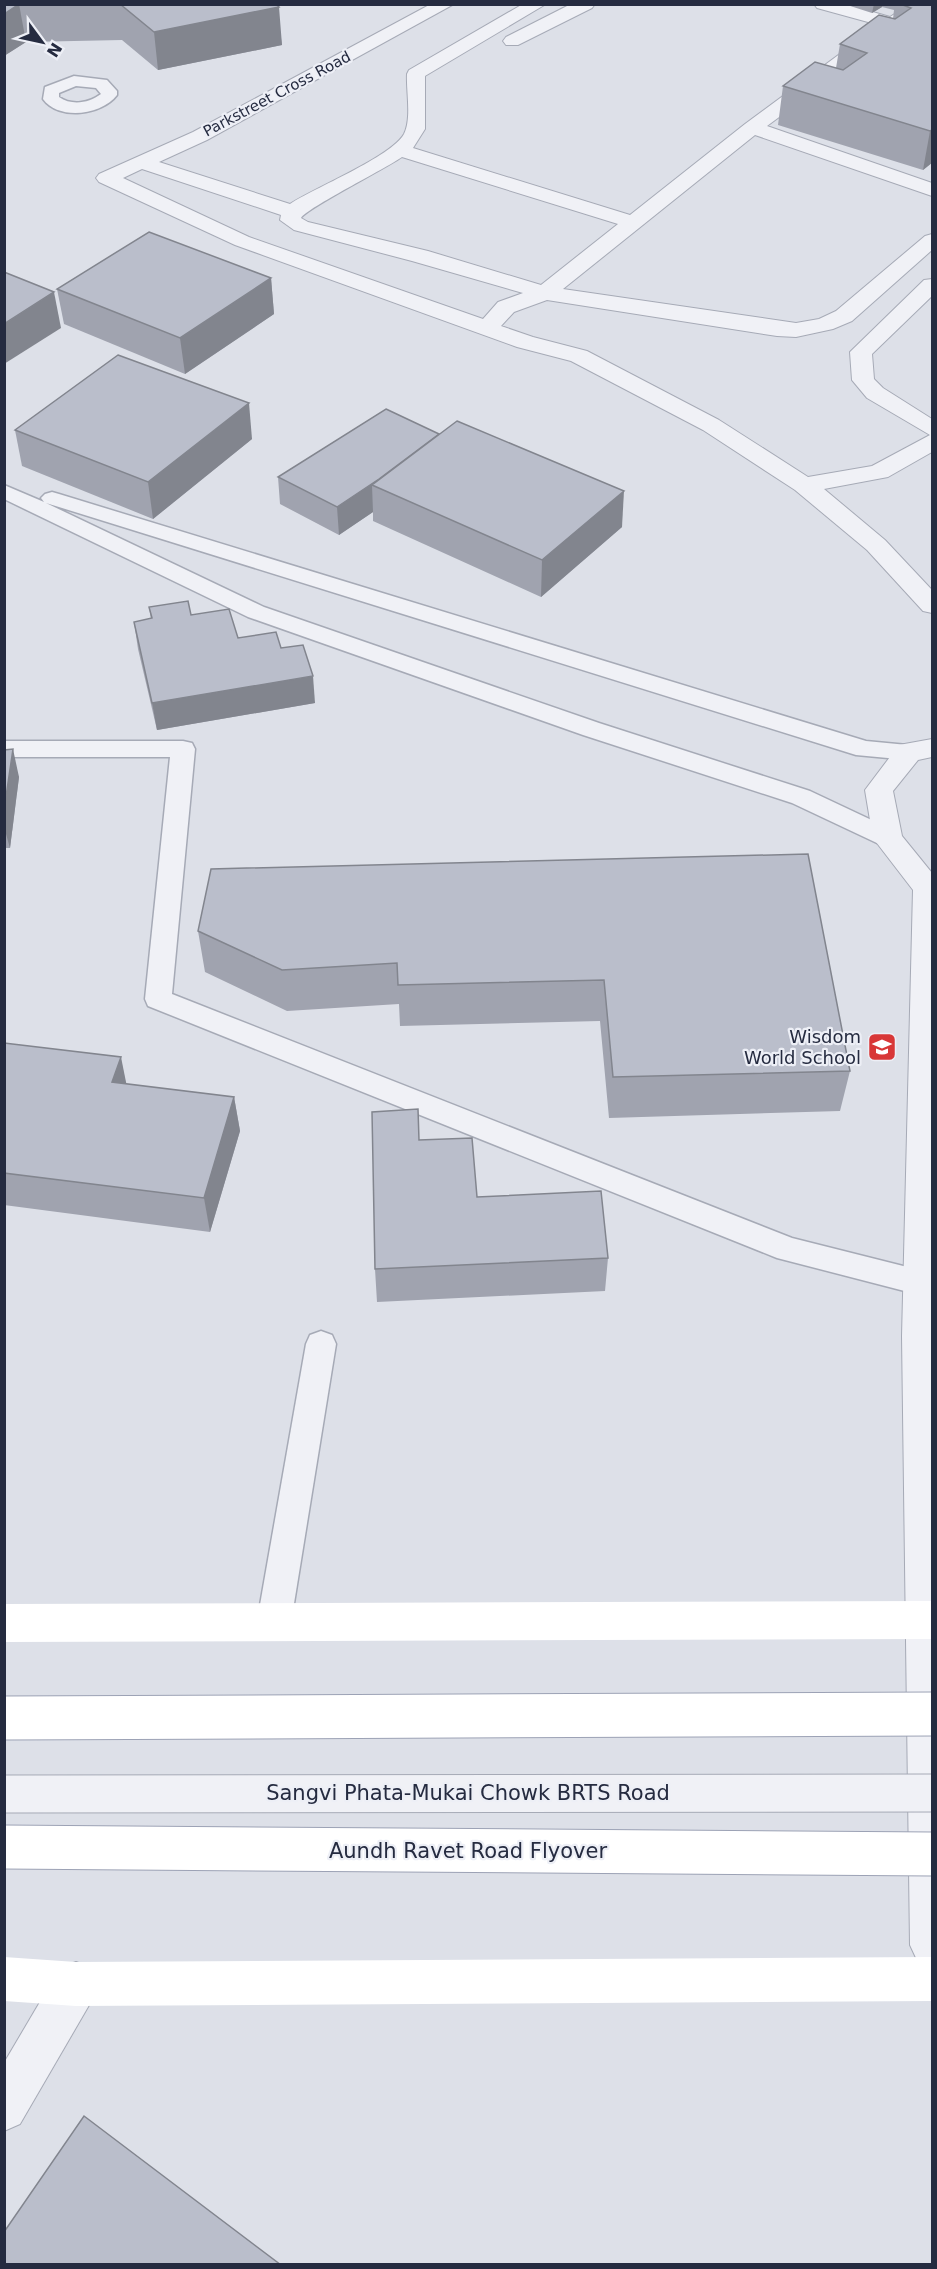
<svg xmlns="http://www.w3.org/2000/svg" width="937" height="2269" viewBox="0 0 937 2269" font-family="'DejaVu Sans',sans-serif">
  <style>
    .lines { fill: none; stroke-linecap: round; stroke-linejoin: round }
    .lane-casing { stroke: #a6aab6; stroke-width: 3 }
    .street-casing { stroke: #a6aab6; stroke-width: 2 }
    .lane { fill: #f0f1f6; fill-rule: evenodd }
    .street { fill: #f0f1f6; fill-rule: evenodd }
    .secondary { fill: #fff; fill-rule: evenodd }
    .lane-bridge-casing { stroke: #a6aab6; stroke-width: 39; stroke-linecap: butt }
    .primary-bridge-casing { stroke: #9ca2b5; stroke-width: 45; stroke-linecap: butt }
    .lane-bridge { stroke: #f0f1f6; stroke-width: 37 }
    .primary-bridge { stroke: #fff; stroke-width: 43 }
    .wall { fill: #a0a3af }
    .shaded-wall { fill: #82858e }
    .building { fill: #babecb; stroke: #82858e; stroke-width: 1.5 }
    .labels { text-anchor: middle; stroke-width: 4.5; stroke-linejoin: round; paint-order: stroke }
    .far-street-label { font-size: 15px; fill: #252b40; stroke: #edeff6 }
    .poi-label { font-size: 18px; fill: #252b40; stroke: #edeff6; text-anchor: end }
    .near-street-label { font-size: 21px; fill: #252b40; stroke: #edeff6 }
  </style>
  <rect width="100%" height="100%" fill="#dde0e8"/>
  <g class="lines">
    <g class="lane-casing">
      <g id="lane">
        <path d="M74,76L107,80L117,91V95C102,115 59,121 43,99L45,87ZM76,86L96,88L101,94C89,103 72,106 59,97V93Z"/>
        <polygon points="4,485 44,502 41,498 45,494 52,492 59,494 866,741 918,746 921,752 918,758 909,760 856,755 46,503 264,607 599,723 810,791 897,832 901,838 897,844 888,847 879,844 792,803 583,735 248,617 4,499"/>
        <polygon points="4,741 183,741 192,743 195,749 172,994 792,1238 931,1273 932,1277 931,1291 920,1295 777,1258 148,1006 145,999 170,757 4,757"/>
        <polygon points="321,1331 332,1335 336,1344 291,1622 286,1633 274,1638 262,1633 257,1622 306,1344 310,1335"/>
      </g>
    </g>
    <g class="street-casing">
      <g id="street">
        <path d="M431,4H454L207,140L159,162L290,204C314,188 391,157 404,134C412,118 406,91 407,74L409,70L523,4H546L425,76V129L413,148L630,215L745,124L879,25L817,8L814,4H845L890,17L910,4H932L767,126L932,183V196L755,135L563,289L796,323L819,319L836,311L925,236L932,234V250L852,321L833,329L796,337L777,336L547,300L514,312L501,326L533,337L587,351L719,420L808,477L872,466L930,435L867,398L852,380L850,352L924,280L932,279V296L872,354L874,379L883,388L932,419V452L888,477L824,489L885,540L932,590V613L923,611L867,550L795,490L703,430L571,361L517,347L235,245L99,182L96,178L99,174L193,132ZM402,157L618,224L541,285L428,251L308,222L301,218C307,208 385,169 402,157ZM142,169L281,215L280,220L294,230L412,261L523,293L498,302L483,319L249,237L123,178Z"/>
        <polygon points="571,4 595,4 592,8 518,45 506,45 503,41 506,37"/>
        <polygon points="932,739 932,757 918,760 893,791 902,836 932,873 932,1967 917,1960 910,1945 902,1336 913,890 873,838 865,790 899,745"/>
        <polygon points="76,1962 92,1968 98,1984 92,2000 20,2124 4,2131 4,2063 60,1968"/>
      </g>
    </g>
    <use href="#lane" class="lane"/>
    <use href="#street" class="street"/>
    <g class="secondary">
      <polygon points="932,1601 932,1639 4,1642 4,1604"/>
      <polygon points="4,1957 76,1962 932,1957 932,2001 76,2006 4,2001"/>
    </g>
    <g class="lane-bridge-casing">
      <polyline id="lane-bridge" points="4,1794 932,1793"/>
    </g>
    <g class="primary-bridge-casing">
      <g id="primary-bridge">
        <polyline points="4,1718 932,1714"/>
        <polyline points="4,1847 932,1854"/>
      </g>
    </g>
    <use href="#lane-bridge" class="lane-bridge"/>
    <use href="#primary-bridge" class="primary-bridge"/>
  </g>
  <g class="wall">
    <polygon points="4,4 277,4 276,5 282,45 158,70 122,40 26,42 4,56"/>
    <polygon points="844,4 933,4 933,162 923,170 778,125 783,86 836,68 840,44 893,19 894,10 882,7 872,13"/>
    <polygon points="271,278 274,314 185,374 64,324 57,289"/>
    <polygon points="386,409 622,527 541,597 373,521 373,512 339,535 280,504 278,477"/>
    <polygon points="15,430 252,439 153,519 22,466"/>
    <polygon points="149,607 191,615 238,638 281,648 315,703 157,730 138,649 134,622 151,619"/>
    <polygon points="4,750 19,777 10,848 4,848"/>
    <polygon points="808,854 850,1071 840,1111 609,1118 600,1021 400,1026 399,1004 287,1011 205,972 198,931"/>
    <polygon points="4,1043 126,1084 234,1097 240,1131 210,1232 4,1205"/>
    <polygon points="419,1140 477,1197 608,1258 605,1291 377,1302 375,1269"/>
  </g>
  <g class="shaded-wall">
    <polygon points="19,4 26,42 4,56 4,14"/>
    <polygon points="247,4 277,4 266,10 279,7 282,45 158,70 154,32"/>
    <polygon points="874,4 882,4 882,7 872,13"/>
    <polygon points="933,129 933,162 923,170 930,131"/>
    <polygon points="271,278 274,314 185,374 180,338"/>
    <polygon points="54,292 61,328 4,364 4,324"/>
    <polygon points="249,403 252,439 153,519 148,482"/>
    <polygon points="443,437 372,485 373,512 339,535 337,507"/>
    <polygon points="624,491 622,527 541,597 542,560"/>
    <polygon points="313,676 315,703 157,730 152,703"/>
    <polygon points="13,749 19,777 10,848 4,827 4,810"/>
    <polygon points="121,1057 128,1092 112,1082"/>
    <polygon points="234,1097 240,1131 210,1232 204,1198"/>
  </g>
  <g class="building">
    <polygon points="4,4 19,4 4,14"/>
    <polygon points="120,4 276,4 279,7 154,32"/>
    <polygon points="900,4 933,4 933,129 930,131 783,86 815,62 843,70 867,53 840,44 879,15 895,19 911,8"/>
    <polygon points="149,232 271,278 180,338 57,289"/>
    <polygon points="4,272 54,292 4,324"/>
    <polygon points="118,355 249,403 148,482 15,430"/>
    <polygon points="386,409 439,434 379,479 337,507 278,477"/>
    <polygon points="457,421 624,491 542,560 372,485"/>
    <polygon points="188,601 191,615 229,609 238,638 276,632 281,648 303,645 313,676 152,703 134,622 152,618 149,607"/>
    <polygon points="13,749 4,810 4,750"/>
    <polygon points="808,854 850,1071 613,1077 604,980 398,985 397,963 282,970 198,931 211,869"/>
    <polygon points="4,1043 121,1057 112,1082 234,1097 204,1198 4,1173"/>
    <polygon points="418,1109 419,1140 472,1138 477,1197 601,1191 608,1258 375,1269 372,1112"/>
    <polygon points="84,2116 281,2265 4,2265 4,2232"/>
  </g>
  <defs>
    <g id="school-square" transform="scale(1.5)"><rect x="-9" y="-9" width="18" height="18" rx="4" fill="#d83737" stroke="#edeff6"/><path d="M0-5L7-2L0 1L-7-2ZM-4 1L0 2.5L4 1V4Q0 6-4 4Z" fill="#fff"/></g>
  </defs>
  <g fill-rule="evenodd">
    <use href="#school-square" x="882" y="1047"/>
  </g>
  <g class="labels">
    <g class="far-street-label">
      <text transform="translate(277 94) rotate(-28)" y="5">Parkstreet Cross Road</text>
    </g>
    <g class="poi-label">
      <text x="861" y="1043">Wisdom<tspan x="861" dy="21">World School</tspan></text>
    </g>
    <g class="near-street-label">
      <text x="468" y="1800">Sangvi Phata-Mukai Chowk BRTS Road</text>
      <text x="468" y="1858">Aundh Ravet Road Flyover</text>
    </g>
  </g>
  <rect width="937" height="2269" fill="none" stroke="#252b40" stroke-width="12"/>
  <g transform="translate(42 42) rotate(123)" stroke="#edeff6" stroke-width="4.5" paint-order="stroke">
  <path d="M0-4.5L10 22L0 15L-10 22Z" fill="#252b40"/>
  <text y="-9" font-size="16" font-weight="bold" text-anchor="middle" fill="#252b40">N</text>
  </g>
</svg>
